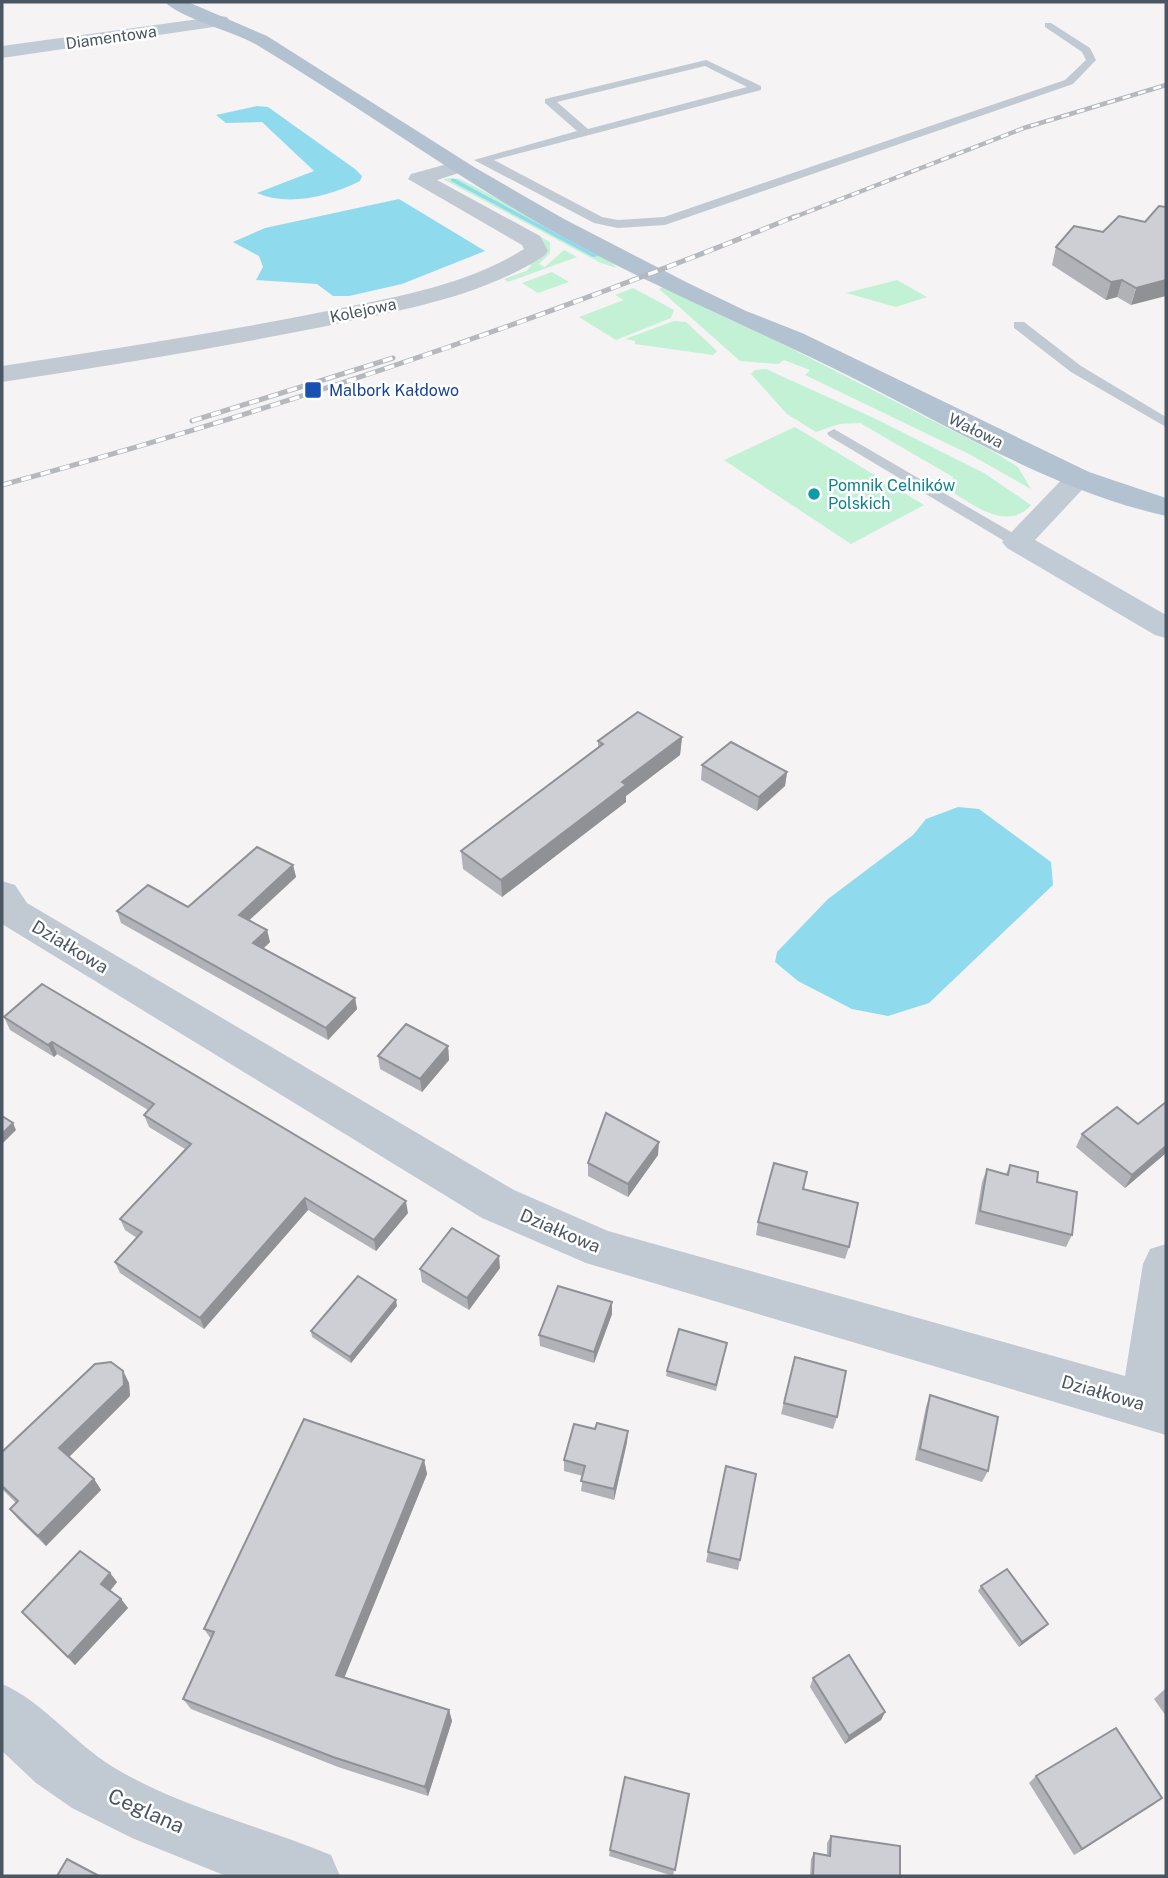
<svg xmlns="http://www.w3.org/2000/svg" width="1168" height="1878" viewBox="0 0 1168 1878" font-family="'Public Sans',sans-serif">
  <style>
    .green { fill: #c3f1d5 }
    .water { fill: #90daee }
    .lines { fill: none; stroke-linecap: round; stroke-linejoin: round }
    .stream { fill: #90daee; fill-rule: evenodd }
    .lane { fill: #c1cad2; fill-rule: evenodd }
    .street { fill: #c1cad2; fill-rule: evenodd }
    .secondary { fill: #c1cbd6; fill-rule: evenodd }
    .primary { fill: #b3c2d1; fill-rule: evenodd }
    .rail-far1-casing { stroke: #b5b8bd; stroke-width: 4.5 }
    .rail-casing { stroke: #b5b8bd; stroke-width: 5 }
    .rail-far1 { stroke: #fff; stroke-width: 2.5; stroke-dasharray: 8; stroke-linecap: butt }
    .rail { stroke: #fff; stroke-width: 3.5; stroke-dasharray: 10; stroke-linecap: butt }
    .wall { fill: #b0b2b7 }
    .shaded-wall { fill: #909195 }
    .building { fill: #cdcfd5; stroke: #909195; stroke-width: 2 }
    .transit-dot { fill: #1a4fb4; stroke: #fff; stroke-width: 2.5 }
    .culture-dot { fill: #0f9aa8; stroke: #fff; stroke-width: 2.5 }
    .labels { text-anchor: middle; stroke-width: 5; stroke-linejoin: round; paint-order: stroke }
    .far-street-label { font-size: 16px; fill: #4a5661; stroke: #fff }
    .far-transit-label { font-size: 16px; fill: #164399; stroke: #fff; text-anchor: start }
    .far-culture-label { font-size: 16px; fill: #0d838f; stroke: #fff; text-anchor: start }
    .street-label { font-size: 18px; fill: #4a5661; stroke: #fff }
    .near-street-label { font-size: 21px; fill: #4a5661; stroke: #fff }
  </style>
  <rect width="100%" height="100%" fill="#f5f3f3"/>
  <g class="green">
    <polygon points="452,178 460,179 625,265 611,262 617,268 601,263 443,179"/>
    <polygon points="495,213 550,242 550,253 539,264 545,267 564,250 577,257 508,282 504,279 526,271 531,266 528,263 537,257"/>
    <polygon points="552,272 569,282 538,293 522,283"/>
    <polygon points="897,280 927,297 896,307 846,293"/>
    <polygon points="667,285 994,452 1018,467 1031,489 971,455 805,375 810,370 784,360 778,364 740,361 659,289"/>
    <polygon points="633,288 674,310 671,318 616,340 579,317 624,300 615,295"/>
    <polygon points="674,321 686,322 717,351 713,355 635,344 635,341 625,339"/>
    <path d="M766,369L876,419L984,473L1031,505C1007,532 974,505 950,491L953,477L860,423L839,424L816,432L787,414L751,374L755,370Z"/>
    <polygon points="795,427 924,505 851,544 724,460"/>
  </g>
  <g class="water">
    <path d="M257,106L268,107L355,169L362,176L360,181C330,196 289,207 257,193L314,171L262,122L226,123L216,115Z"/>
    <polygon points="399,199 485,251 402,284 349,296 333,296 317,284 256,280 263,267 259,256 233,242 265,228"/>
    <polygon points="958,807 979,809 1051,862 1053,885 929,1003 888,1016 852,1009 798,981 775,962 777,952 828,899 913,835 926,819"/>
  </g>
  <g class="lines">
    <polygon class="stream" points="451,179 455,179 598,256 593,257 451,181"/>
    <g class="lane">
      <path d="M1045,23H1051L1090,48L1096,60L1073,84L665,225L618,228L594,223L474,160L577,131L545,103V99L706,60L761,86V90L494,160L602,217L618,220L664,217L1065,80L1086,60L1082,52L1045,27ZM705,66L747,87L588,129L557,102Z"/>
      <polygon points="1014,322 1024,322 1081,366 1166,417 1166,427 1071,372 1014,328"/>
      <polygon points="834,429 1023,539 1025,542 1023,545 1011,545 829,436 827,433"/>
    </g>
    <g class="street">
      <path d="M458,161L469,167L465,171L437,180L540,236L548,251L544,256C479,298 398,311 322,327C216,348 109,366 2,382V366C111,349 219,333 327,311C394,297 465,286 524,249L522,245L408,179L411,174Z"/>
      <polygon points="2,881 15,885 27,903 514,1190 608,1231 1125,1376 1143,1264 1150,1249 1166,1244 1166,1435 586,1263 482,1218 2,924"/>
      <path d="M2,1684C41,1700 74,1743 113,1767C181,1808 259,1825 331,1855L340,1876H227L216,1872L132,1838L72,1808L36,1783L2,1751Z"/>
    </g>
    <g class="secondary">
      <polygon points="221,16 227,17 230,21 227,25 2,58 2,46"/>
      <polygon points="1079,470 1089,472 1093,478 1035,540 1166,615 1166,638 1155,635 1007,548 1002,542 1069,472"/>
    </g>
    <path class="primary" d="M165,2H188L267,36L474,167L564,219L686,282L746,311L802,333L1089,472L1166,498V516C1056,491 955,430 855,379C752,327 645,284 545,227C446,170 354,103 257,45C235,32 180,18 165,2Z"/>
    <g class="rail-far1-casing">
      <polyline id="rail-far1" points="792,218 1024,128 1166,85"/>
    </g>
    <g class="rail-casing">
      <g id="rail">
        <polyline points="192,421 393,358"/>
        <path d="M2,485C273,411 537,322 796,216"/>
      </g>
    </g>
    <use href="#rail-far1" class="rail-far1"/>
    <use href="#rail" class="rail"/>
  </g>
  <g class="wall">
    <polygon points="1159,206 1131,305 1117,297 1106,300 1052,265 1056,247 1103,232 1145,222"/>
    <polygon points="682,737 680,755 626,796 626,802 502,897 463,869 461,851 598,747 598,741"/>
    <polygon points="702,765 787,772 785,786 757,811 701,780"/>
    <polygon points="293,865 296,877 249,920 267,930 270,942 264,948 355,998 357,1009 328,1040 121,923 117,911 188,907"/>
    <polygon points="4,1017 408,1213 376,1251 308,1210 204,1329 120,1273 115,1262 137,1238 125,1230 120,1219 185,1149 149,1127 144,1115 148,1110 57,1054 54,1057 10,1030"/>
    <polygon points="448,1046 449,1060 422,1092 380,1069 378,1056"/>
    <polygon points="1166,1102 1166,1153 1125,1188 1076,1147 1082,1134 1138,1124"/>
    <polygon points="658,1155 628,1197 588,1176 588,1163"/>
    <polygon points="1010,1165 1037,1182 1072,1235 1066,1247 975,1224 982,1182 987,1169 1006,1174"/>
    <polygon points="804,1189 849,1247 845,1259 756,1235 758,1222"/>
    <polygon points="500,1268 469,1310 422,1282 420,1269"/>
    <polygon points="397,1306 351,1363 312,1337 311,1331"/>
    <polygon points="612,1314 594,1363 540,1346 539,1335"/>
    <polygon points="727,1343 716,1391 666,1376 667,1371"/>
    <polygon points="795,1357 837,1417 833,1429 781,1414"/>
    <polygon points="123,1371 129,1383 130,1396 69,1457 94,1479 101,1490 46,1546 18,1519 10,1509 16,1503 2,1489 2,1452"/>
    <polygon points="930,1395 988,1471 982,1482 915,1460 926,1407"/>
    <polygon points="595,1429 627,1442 614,1500 581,1491 583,1476 564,1471 564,1460"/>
    <polygon points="424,1460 427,1474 344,1677 449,1710 452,1721 428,1796 338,1767 191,1709 183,1699 211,1639 204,1629"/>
    <polygon points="726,1466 740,1560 738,1570 706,1562"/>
    <polygon points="110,1573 117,1582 110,1591 121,1599 128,1608 75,1665 22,1612"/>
    <polygon points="981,1586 1048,1624 1044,1628 1019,1647 978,1591"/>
    <polygon points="813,1678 885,1712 881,1720 845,1744 810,1687"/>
    <polygon points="1166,1688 1166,1716 1154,1699"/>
    <polygon points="1036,1776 1162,1798 1074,1855 1029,1783"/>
    <polygon points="689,1794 673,1876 609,1856 610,1850"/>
    <polygon points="831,1836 900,1876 810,1876 811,1859 814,1853 827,1855 827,1843"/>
  </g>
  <g class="shaded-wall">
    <polygon points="1122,280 1117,297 1106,300 1111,282"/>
    <polygon points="1166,280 1166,296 1131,305 1136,288"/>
    <polygon points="682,737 680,755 626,796 626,802 502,897 501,880 622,782"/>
    <polygon points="787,772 785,786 757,811 759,797"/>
    <polygon points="293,865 296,877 242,927 239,915"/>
    <polygon points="267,930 270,942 256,955 253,943"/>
    <polygon points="355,998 357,1009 328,1040 326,1028"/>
    <polygon points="52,1042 57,1054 54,1057 48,1045"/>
    <polygon points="448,1046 449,1060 422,1092 420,1079"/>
    <polygon points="13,1123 16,1130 2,1144 2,1134"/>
    <polygon points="659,1142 658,1155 628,1197 628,1184"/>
    <polygon points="1166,1146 1166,1153 1125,1188 1132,1175"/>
    <polygon points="305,1198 308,1210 204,1329 200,1318"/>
    <polygon points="406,1201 408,1213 376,1251 374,1240"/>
    <polygon points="499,1256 500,1268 469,1310 467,1298"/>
    <polygon points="396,1300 397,1306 351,1363 350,1357"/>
    <polygon points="612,1302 612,1314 594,1363 594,1352"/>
    <polygon points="123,1371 129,1383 130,1396 67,1459 59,1448"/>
    <polygon points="628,1431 627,1442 614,1500 614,1489"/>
    <polygon points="424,1460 427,1474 341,1686 336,1675"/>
    <polygon points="94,1479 101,1490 46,1546 38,1536"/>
    <polygon points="110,1573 117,1582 108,1593 101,1584"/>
    <polygon points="121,1599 128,1608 75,1665 68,1657"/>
    <polygon points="1048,1624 1044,1628 1019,1647 1022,1642"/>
    <polygon points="449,1710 452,1721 428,1796 425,1787"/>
    <polygon points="885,1712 881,1720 845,1744 849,1736"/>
    <polygon points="1162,1798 1153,1805 1074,1855 1082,1849"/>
  </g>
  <g class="building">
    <polygon points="1159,206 1166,207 1166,280 1136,288 1122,280 1111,282 1056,247 1074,226 1103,232 1119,216 1145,222"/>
    <polygon points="638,712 682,737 622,782 626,785 501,880 461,851 603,744 598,741"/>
    <polygon points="731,742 787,772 759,797 702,765"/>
    <polygon points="257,847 293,865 239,915 267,930 253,943 355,998 326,1028 117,911 148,885 188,907"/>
    <polygon points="42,984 406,1201 374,1240 305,1198 200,1318 115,1262 142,1232 120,1219 191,1144 144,1115 154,1104 52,1042 48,1045 4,1017"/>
    <polygon points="406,1024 448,1046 420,1079 378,1056"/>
    <polygon points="1166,1102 1166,1146 1132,1175 1082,1134 1117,1107 1138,1124"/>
    <polygon points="606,1113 659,1142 628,1184 588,1163"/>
    <polygon points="2,1116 13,1123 2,1134"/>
    <polygon points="774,1163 807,1172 803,1189 858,1203 849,1247 758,1222"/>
    <polygon points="1010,1165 1038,1172 1037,1182 1077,1192 1072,1235 980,1211 987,1169 1008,1175"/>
    <polygon points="452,1228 499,1256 467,1298 420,1269"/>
    <polygon points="358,1276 396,1300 350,1357 311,1331"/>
    <polygon points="558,1286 612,1302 594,1352 539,1335"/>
    <polygon points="679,1329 727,1343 716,1385 667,1371"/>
    <polygon points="795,1357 846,1371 837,1417 784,1403"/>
    <polygon points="111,1362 123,1371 124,1385 59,1448 94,1479 38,1536 10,1509 18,1501 2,1486 2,1452 95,1364"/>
    <polygon points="930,1395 998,1417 988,1471 920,1449"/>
    <polygon points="304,1419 424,1460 336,1675 449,1710 425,1787 333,1757 183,1699 214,1632 204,1629"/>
    <polygon points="597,1423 628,1431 614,1489 581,1481 585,1466 564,1460 574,1424 595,1429"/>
    <polygon points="726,1466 756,1474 740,1560 708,1552"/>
    <polygon points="80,1551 110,1573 101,1584 121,1599 68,1657 22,1612"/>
    <polygon points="1007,1569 1048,1624 1022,1642 981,1586"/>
    <polygon points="849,1655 885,1712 849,1736 813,1678"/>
    <polygon points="1116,1728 1162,1798 1082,1849 1036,1776"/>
    <polygon points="625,1777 689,1794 675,1870 610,1850"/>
    <polygon points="831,1836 900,1846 900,1876 813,1876 814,1853 830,1856"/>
    <polygon points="67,1859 99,1876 57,1876"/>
  </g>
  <rect class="transit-dot" x="304" y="381" width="18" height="18" rx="3.5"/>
  <circle class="culture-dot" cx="814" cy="494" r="7"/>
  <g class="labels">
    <g class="far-street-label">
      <text transform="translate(111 37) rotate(-8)" y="6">Diamentowa</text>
      <text transform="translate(363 310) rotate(-12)" y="6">Kolejowa</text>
      <text transform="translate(976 430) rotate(26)" y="6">Wałowa</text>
    </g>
    <g class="far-transit-label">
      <text x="329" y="396">Malbork Kałdowo</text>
    </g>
    <g class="far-culture-label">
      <text x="828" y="491">Pomnik Celników<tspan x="828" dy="18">Polskich</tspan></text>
    </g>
    <g class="street-label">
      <text transform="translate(70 947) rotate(31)" y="6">Działkowa</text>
      <text transform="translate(560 1231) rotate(23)" y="6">Działkowa</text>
      <text transform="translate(1103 1393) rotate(16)" y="6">Działkowa</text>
    </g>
    <g class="near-street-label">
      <text transform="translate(146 1811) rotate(24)" y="7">Ceglana</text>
    </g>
  </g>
  <rect width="1168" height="1878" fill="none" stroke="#4a5661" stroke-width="7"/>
</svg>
